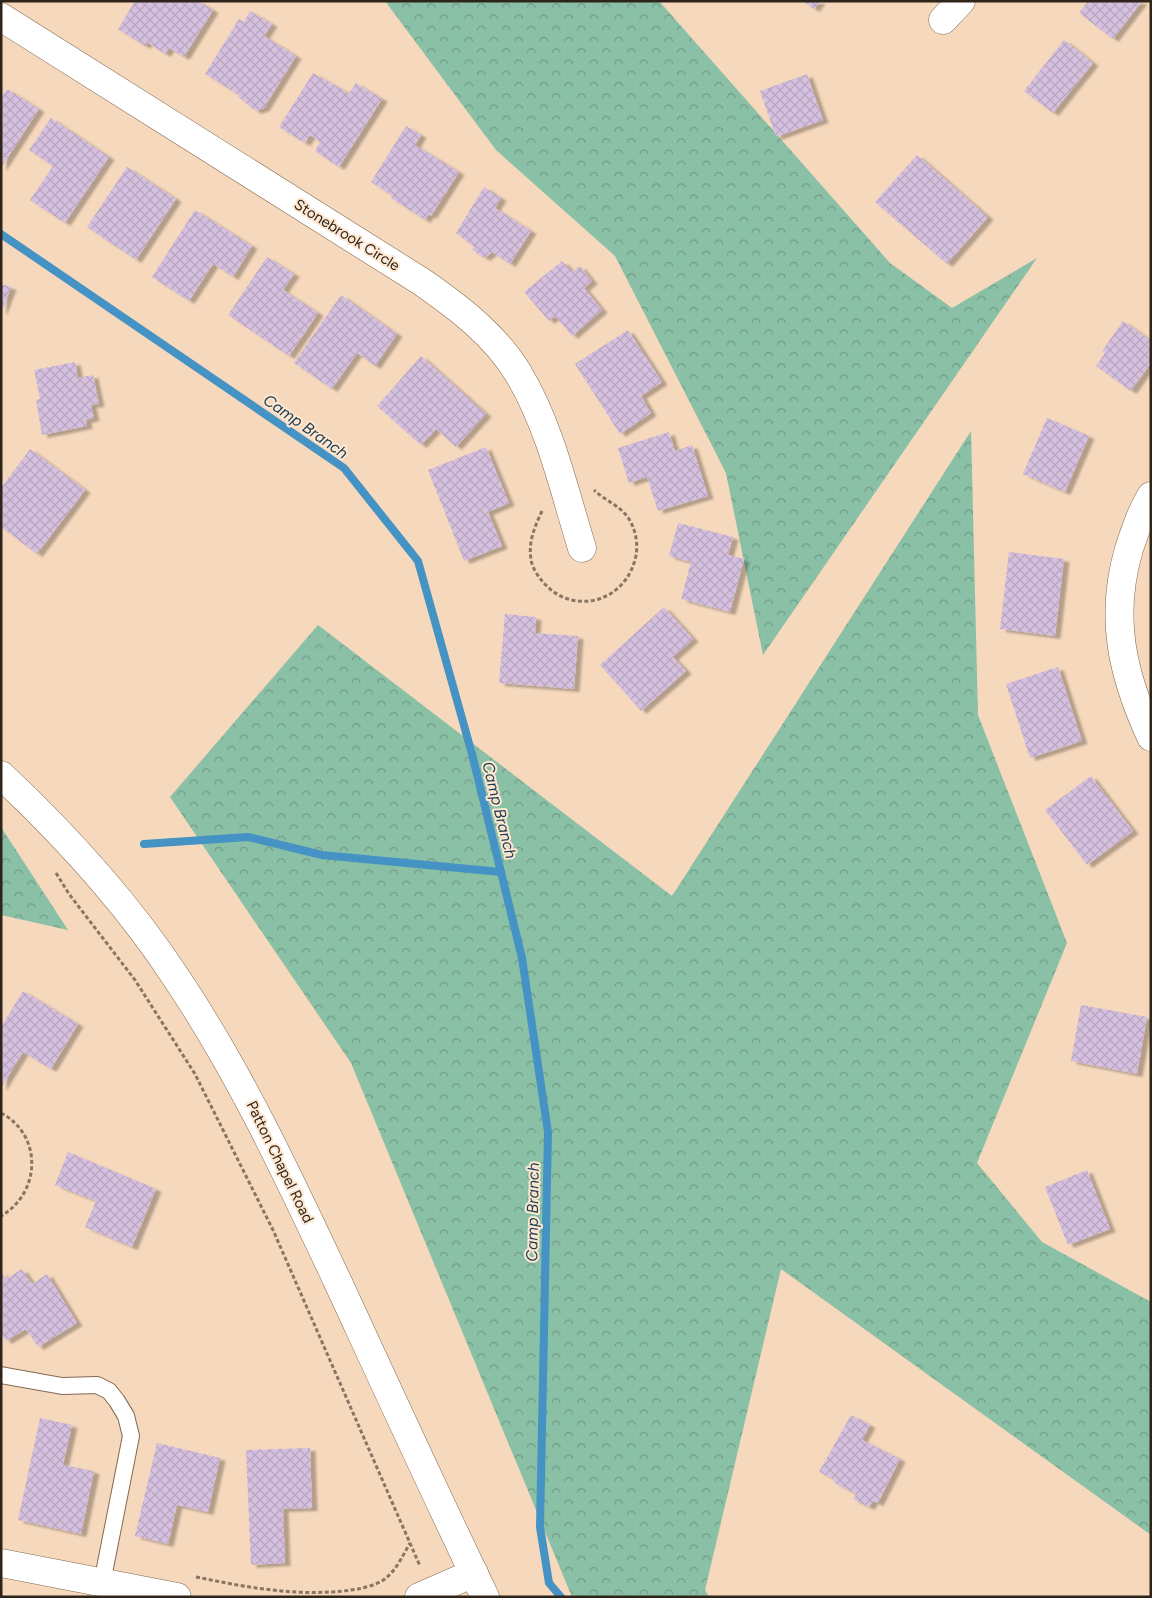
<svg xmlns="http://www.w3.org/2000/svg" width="1152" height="1598" viewBox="0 0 1152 1598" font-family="Figtree,sans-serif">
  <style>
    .forest { fill: url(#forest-crowns) }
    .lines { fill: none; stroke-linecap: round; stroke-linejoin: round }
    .stream { stroke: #4592c4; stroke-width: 8 }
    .building { fill: url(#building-cross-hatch); filter: url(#shadow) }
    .service-casing { stroke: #826950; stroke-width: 18 }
    .minor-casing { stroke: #826950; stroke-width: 29 }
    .tertiary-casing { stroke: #826950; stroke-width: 29 }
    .path { stroke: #897563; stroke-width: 3; stroke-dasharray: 4 2.5; stroke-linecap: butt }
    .service { stroke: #fff; stroke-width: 16 }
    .minor { stroke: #fff; stroke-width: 28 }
    .tertiary { stroke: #fff; stroke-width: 28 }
    .labels { text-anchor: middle; stroke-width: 4; stroke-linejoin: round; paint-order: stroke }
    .street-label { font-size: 15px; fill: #2f241a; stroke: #fee7d0 }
    .water-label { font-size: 16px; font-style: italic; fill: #1b3c52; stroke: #fee7d0 }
  </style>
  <defs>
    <pattern id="forest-crowns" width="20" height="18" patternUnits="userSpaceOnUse" patternTransform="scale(1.25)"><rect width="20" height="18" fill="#8ac0a6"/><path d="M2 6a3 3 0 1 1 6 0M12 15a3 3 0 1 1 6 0" fill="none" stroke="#719c86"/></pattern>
    <pattern id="building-cross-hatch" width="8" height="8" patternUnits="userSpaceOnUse" patternTransform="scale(1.25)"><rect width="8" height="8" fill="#d6c0e0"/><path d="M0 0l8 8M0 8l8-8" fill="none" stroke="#b8a5c0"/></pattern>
    <filter id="shadow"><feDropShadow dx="5.5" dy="3" stdDeviation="1" flood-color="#0004"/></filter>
  </defs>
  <rect width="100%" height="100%" fill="#f6d8bc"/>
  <g class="forest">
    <polygon points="385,1 659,1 890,263 952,308 1037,258 763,655 726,473 615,256 496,150"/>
    <polygon points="971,431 978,715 1067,943 977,1163 1042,1242 1151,1302 1151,1535 781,1269 705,1590 709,1597 572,1597 351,1063 170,797 318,625 672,896"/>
    <polygon points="1,827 68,930 1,915"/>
  </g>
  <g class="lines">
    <g class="stream">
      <polyline points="1,234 344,468 418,561 472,754 522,958 548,1132 540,1527 549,1583 561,1597"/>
      <polyline points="144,844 248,837 322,855 501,872"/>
    </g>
  </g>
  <g class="building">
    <polygon points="135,1 198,1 213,10 184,57 169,48 165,54 147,42 145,46 118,29"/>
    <polygon points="803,1 820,1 814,9"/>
    <polygon points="1088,1 1142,1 1113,39 1079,13"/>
    <polygon points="250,11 272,24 264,36 296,56 264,108 256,111 238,97 239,95 205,74 239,19 244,22"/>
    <polygon points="1064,40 1093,63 1053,113 1024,91"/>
    <polygon points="313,73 345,91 348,95 356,83 382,99 339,167 315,151 320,142 310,135 305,143 279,127"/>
    <polygon points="807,74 823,120 776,137 760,91"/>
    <polygon points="7,89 39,109 1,168 1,98"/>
    <polygon points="51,118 109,157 65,223 30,200 53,166 29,150"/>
    <polygon points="406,126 421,135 415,145 459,172 431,216 429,214 425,220 391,198 393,196 371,182"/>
    <polygon points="917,155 988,217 947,264 875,202"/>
    <polygon points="127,167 176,199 136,260 87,227"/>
    <polygon points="484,187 501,198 495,208 531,231 510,264 492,252 485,258 472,250 474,247 456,233"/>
    <polygon points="195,210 252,246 233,277 213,264 189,301 152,277"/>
    <polygon points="267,257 294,274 283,290 318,313 289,356 228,315"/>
    <polygon points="562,261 572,272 580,266 592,281 584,288 602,310 572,336 557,318 554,317 549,321 524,292"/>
    <polygon points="1,284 11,287 1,313"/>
    <polygon points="341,295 397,334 375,366 357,353 332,389 294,363"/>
    <polygon points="1123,321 1151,341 1151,363 1131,391 1096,366 1105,353 1102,351"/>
    <polygon points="628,330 662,382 641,396 651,413 620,434 575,364"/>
    <polygon points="421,356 486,414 456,447 436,429 421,445 377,406"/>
    <polygon points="75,362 78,378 93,375 99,404 91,405 94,418 86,420 87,426 42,435 36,400 40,399 34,370"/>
    <polygon points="1047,418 1089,436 1065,492 1023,474"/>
    <polygon points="669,432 675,451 692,445 708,496 658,511 647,477 629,483 618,448"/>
    <polygon points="486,447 509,503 488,512 502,546 464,561 428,470"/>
    <polygon points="30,449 85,490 37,554 1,527 1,488"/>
    <polygon points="678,523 733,537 728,555 744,559 730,612 681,599 691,562 669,556"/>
    <polygon points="1009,552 1064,559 1055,636 1000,629"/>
    <polygon points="664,607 693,639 673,657 686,671 641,711 600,665"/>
    <polygon points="505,614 536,617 535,633 578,636 574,689 499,683"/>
    <polygon points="1058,667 1082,741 1030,758 1006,684"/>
    <polygon points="1091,776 1133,831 1087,865 1045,810"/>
    <polygon points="23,991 78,1024 51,1069 23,1052 1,1088 1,1027"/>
    <polygon points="1081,1005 1147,1017 1137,1074 1071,1061"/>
    <polygon points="68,1152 156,1189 132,1247 85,1227 96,1201 55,1185"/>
    <polygon points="1087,1170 1110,1229 1068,1245 1045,1187"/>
    <polygon points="22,1269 32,1284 47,1274 77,1323 38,1347 26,1329 6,1341 1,1333 1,1271 6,1279"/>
    <polygon points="851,1415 870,1425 862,1440 900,1459 878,1503 873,1501 869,1507 853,1499 856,1494 833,1482 834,1479 819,1472"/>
    <polygon points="40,1418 72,1425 63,1465 94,1471 81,1534 18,1520"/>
    <polygon points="157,1443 220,1458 208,1512 177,1505 168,1544 135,1536"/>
    <polygon points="310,1448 312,1508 283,1509 285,1563 251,1565 246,1450"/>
  </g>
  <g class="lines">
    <g class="service-casing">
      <polyline id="service" points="1,1375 62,1386 97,1385 109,1391 117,1401 126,1416 131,1436 102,1583"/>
    </g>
    <g class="minor-casing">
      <g id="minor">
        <path d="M1,17L422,282C458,307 495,335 518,373C550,426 564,490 582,548"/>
        <polyline points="943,20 961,1"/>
        <path d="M1151,496C1141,512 1135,531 1129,549C1109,617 1122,674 1151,737"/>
        <polyline points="1,1563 177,1597"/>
        <polyline points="419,1597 474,1573"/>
      </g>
    </g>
    <g class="tertiary-casing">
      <path id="tertiary" d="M1,775C67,837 128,904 177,979C240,1073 288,1176 336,1278C385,1384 434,1491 485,1597"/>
    </g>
    <g class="path">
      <path d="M542,511C535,526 528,542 531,559C532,568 538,576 543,582C571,615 621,604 634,563C639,549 637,532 629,519C621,506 604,500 594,490"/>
      <polyline points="56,873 69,894 135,980 195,1074 273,1230 420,1566"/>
      <path d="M1,1113C43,1135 41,1193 1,1216"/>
      <path d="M196,1577C250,1588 303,1598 358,1589C367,1587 379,1584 386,1578C397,1569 403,1555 410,1543"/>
    </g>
    <use href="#service" class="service"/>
    <use href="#minor" class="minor"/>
    <use href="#tertiary" class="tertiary"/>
  </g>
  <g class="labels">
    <g class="street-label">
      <text transform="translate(347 235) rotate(32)" y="5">Stonebrook Circle</text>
      <text transform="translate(280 1162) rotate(64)" y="5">Patton Chapel Road</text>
    </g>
    <g class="water-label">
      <text transform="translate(306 426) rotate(35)" y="6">Camp Branch</text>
      <text transform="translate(500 810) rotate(76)" y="6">Camp Branch</text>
      <text transform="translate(532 1212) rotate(-89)" y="6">Camp Branch</text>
    </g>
  </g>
  <rect width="1152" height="1598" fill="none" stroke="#2f241a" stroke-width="5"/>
</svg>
